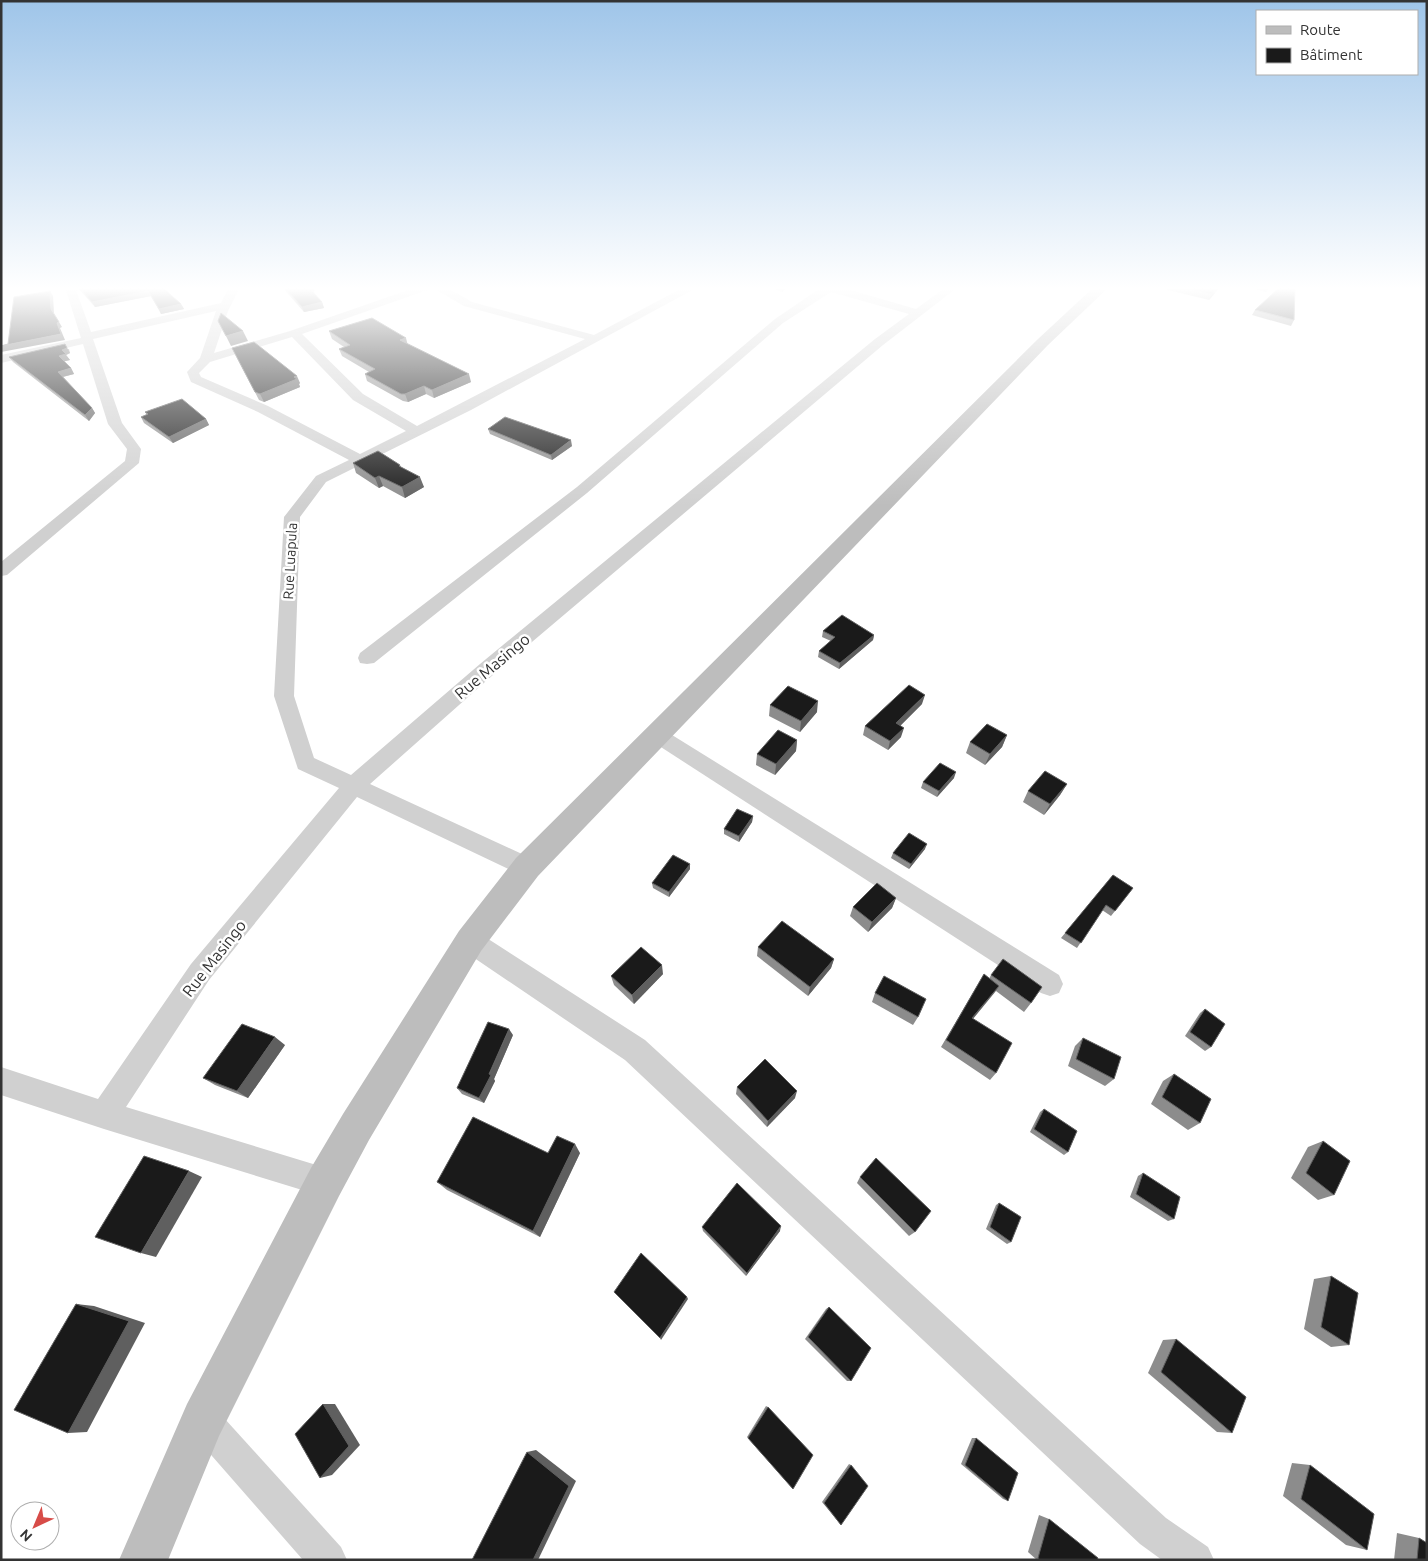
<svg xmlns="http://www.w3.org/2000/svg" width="1428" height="1561" viewBox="0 0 1428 1561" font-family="Ubuntu,sans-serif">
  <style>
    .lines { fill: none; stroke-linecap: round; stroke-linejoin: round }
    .minor { fill: #d0d0d0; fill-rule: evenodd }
    .secondary { fill: #bdbdbd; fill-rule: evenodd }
    .wall { fill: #8c8c8c }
    .shaded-wall { fill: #5f5f5f }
    .building { fill: #1a1a1a; stroke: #5f5f5f }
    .labels { text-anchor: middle; stroke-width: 5; stroke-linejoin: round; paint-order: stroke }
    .far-street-label { font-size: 14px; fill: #333; stroke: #fff }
    .street-label { font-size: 16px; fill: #333; stroke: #fff }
  </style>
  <rect width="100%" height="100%" fill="#fff"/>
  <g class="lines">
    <g class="minor">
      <path d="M65,287H75L91,332L221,303L229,287H240L228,311L214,353L290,331L417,287H446L472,302L594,335L684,287H698L471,410L326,482L300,517L294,696L314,758L351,775L480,664L875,339L909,314L831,292L783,323L587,493L374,663L367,664L360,663L358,658L360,653L577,487L775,319L822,287H840L916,309L946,287H958L883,345L494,674L370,784L535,860L539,867L535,874L527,877L519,874L357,797L209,980L126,1107L336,1171L340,1182L336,1193L325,1197L104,1129L1,1095V1067L98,1099L191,964L339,788L298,769L274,696L284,517L316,476L349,460L258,412L191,382L187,372L200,358L216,311L93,339L122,423L141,449L139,463L7,575L1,576V562L125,461L127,449L108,424L83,344L1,363V355L81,338ZM433,288L464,306L585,339L417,426L363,394L302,334ZM292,337L353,400L406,431L360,454L268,406L201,377L199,373L210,362Z"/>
      <polygon points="657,727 664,730 1059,975 1063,984 1059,993 1050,996 1041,993 650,740 647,735 650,730"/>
      <polygon points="470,930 479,933 645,1040 1166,1518 1208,1547 1214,1560 1162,1560 1140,1544 625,1060 461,949 458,941 461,933"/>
      <polygon points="203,1403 215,1408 341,1547 347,1560 303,1560 191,1432 186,1420 191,1408"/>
    </g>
    <polygon class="secondary" points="1094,287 1109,287 1048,345 538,876 481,951 369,1140 339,1196 219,1436 168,1560 119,1560 187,1404 311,1168 343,1114 459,931 516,858 1038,339"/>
  </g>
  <g class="wall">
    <polygon points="77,287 162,287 181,304 184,309 161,314 151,296 95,307"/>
    <polygon points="282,287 312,287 315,295 322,302 324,308 304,312"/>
    <polygon points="768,287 787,287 782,292"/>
    <polygon points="1156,287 1220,287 1209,300"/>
    <polygon points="1247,287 1270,287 1266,292"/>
    <polygon points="1255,310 1294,320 1291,326 1252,315"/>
    <polygon points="329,331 408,344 471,382 434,398 426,394 408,402 403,401 367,381 365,374 369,372 342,356 339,349 344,347 332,339"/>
    <polygon points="232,348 300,383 299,384 300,387 264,402 259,400"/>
    <polygon points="69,349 70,353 66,355 70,360 64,361 71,368 74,374 63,377 92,408 95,413 89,421 13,362 9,357"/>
    <polygon points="145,412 206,419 209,425 173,443 144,423 141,417 147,415"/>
    <polygon points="488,429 572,446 552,460 490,434"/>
    <polygon points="353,463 400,465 401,467 424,487 405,498 383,486 379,488 356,473"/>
    <polygon points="823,631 874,635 873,640 839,669 818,657 819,651 831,641 822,637"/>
    <polygon points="922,704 900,726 901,737 888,750 863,735 865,726"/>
    <polygon points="770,705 817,712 800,732 769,716"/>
    <polygon points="1007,735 1002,747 985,765 966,753 970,742"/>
    <polygon points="797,740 796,751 775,775 756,765 757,754"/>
    <polygon points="954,778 937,797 921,788 923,782"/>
    <polygon points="1067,784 1060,795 1044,815 1023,802 1028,791"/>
    <polygon points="753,816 752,822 739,842 724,834 724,829"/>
    <polygon points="925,849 909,869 891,858 893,853"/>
    <polygon points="690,864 690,869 669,897 653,888 652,883"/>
    <polygon points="1113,875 1133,888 1111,916 1102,910 1077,948 1061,938"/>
    <polygon points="896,898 892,908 868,932 850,916 853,907"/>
    <polygon points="758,947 834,959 831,968 808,996 757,956"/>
    <polygon points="663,974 634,1004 614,985 611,976"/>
    <polygon points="984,974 989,979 991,975 1031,1003 1024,1012 996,991 973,1019 996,1073 990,1080 941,1047"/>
    <polygon points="875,993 918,1017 913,1025 872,1002"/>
    <polygon points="1205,1009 1211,1047 1205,1051 1185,1036 1200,1013"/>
    <polygon points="513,1035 494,1079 495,1081 484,1103 462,1094 457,1088"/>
    <polygon points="1083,1038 1114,1079 1105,1086 1068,1066 1075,1046"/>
    <polygon points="285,1045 248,1098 215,1085 203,1078"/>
    <polygon points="1174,1074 1200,1123 1188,1130 1151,1104 1163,1081"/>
    <polygon points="737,1087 795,1098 767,1127 736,1094"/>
    <polygon points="1044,1109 1068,1152 1064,1155 1030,1132 1040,1112"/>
    <polygon points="1323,1141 1334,1195 1318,1200 1291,1178 1308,1147"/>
    <polygon points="548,1153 580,1153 540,1237 447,1190 437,1182"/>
    <polygon points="1143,1173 1174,1219 1168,1221 1130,1197 1138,1176"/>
    <polygon points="860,1177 915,1232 909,1236 857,1183"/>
    <polygon points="999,1203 1011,1242 1007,1244 986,1229 996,1205"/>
    <polygon points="702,1227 780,1231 746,1276 703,1231"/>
    <polygon points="1331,1276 1349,1345 1331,1347 1304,1329 1314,1279"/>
    <polygon points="829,1307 851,1381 847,1381 805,1339 826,1309"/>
    <polygon points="1176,1339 1232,1433 1217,1432 1148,1373 1163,1340"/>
    <polygon points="766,1406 768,1407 793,1489 747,1437"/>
    <polygon points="972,1438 976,1438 1008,1501 1003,1499 961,1464"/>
    <polygon points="1292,1463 1310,1465 1367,1550 1346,1545 1283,1496"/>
    <polygon points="849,1464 851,1465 841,1525 822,1502"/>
    <polygon points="1039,1515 1049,1519 1097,1560 1037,1560 1028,1552"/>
    <polygon points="1397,1533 1419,1538 1427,1560 1394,1560"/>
  </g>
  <g class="shaded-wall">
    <polygon points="782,287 787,287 782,292"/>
    <polygon points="1218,287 1220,287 1209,300 1212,294"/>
    <polygon points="50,291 53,296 54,314 51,309"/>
    <polygon points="148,291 151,296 95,307 92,302"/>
    <polygon points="322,302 324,308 304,312 302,307"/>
    <polygon points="181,304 184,309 161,314 159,309"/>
    <polygon points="59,322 62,327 60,328 65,340 1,352 1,346 61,334 57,323"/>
    <polygon points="243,331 248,341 231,346 226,336"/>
    <polygon points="406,338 408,346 400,340"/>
    <polygon points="65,344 70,353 66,355 70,360 62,362 59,356"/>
    <polygon points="71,368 74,374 62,377 58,372"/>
    <polygon points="469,374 471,382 434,398 432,390"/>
    <polygon points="297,376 300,383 299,384 300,387 264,402 260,394"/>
    <polygon points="424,386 426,394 408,402 405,394"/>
    <polygon points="92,408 95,413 89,421 85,415"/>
    <polygon points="206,419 209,425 173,443 169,437"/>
    <polygon points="571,440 572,446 552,460 551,455"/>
    <polygon points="379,476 383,486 379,488 375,478"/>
    <polygon points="420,477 424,487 405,498 402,487"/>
    <polygon points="874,635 873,640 839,669 840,663"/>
    <polygon points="925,695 922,704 894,732 896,723"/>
    <polygon points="818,701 817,712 800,732 801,721"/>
    <polygon points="904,728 901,737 888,750 890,741"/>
    <polygon points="1007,735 1002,747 985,765 990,754"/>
    <polygon points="797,740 796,751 775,775 776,764"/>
    <polygon points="956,772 954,778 937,797 939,791"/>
    <polygon points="1067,784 1060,795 1044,815 1050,804"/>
    <polygon points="753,816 752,822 739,842 739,836"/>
    <polygon points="927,844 925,849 909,869 911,864"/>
    <polygon points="690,864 690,869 669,897 669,892"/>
    <polygon points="896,898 892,908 868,932 872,922"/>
    <polygon points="834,959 831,968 808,996 810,987"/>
    <polygon points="662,965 663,974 634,1004 632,995"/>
    <polygon points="999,986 993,994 967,1026 972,1018"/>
    <polygon points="509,1029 513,1035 494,1079 495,1081 484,1103 479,1098"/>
    <polygon points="275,1037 285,1045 248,1098 237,1091"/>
    <polygon points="797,1091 795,1098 767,1127 768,1121"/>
    <polygon points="575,1144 580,1153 540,1237 533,1231"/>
    <polygon points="189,1171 202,1177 156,1257 141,1253"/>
    <polygon points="781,1226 780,1231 746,1276 747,1273"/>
    <polygon points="687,1297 688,1299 661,1340 660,1338"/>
    <polygon points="76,1304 94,1306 145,1323 87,1432 68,1433"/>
    <polygon points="323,1404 335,1404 360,1445 332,1475 320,1478"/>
    <polygon points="536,1450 576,1481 538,1560 533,1560 527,1452"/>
  </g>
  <g class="building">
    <polygon points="78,287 162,287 181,304 159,309 148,291 92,302"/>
    <polygon points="284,287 312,287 314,291 312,291 322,302 302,307"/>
    <polygon points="1180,287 1218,287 1212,294"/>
    <polygon points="1280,287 1295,287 1294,320 1255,310"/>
    <polygon points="50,291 51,309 59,322 57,323 61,334 1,346 8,344 14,297"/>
    <polygon points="221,313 243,331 226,336 218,321"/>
    <polygon points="372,318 406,338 400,340 469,374 432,390 424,386 405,394 401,394 365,374 375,369 339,349 350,345 329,331"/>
    <polygon points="254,342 297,376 294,377 297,379 260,394 255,392 232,348"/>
    <polygon points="65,344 67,348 62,350 66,354 59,356 71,368 58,372 92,408 85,415 9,357"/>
    <polygon points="182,399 206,419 169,437 141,417 148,414 145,412"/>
    <polygon points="505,417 571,440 551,455 488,429"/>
    <polygon points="378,451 400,465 399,466 420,477 402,487 379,476 375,478 353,463"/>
    <polygon points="842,615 874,635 840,663 819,651 835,637 823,631"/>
    <polygon points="909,685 925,695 896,723 904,728 890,741 865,726"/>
    <polygon points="788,686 818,701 801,721 770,705"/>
    <polygon points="987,724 1007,735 990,754 970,742"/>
    <polygon points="778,730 797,740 776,764 757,754"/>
    <polygon points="940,763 956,772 939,791 923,782"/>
    <polygon points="1045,771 1067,784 1050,804 1028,791"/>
    <polygon points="737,809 753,816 739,836 724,829"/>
    <polygon points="909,833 927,844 911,864 893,853"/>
    <polygon points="673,855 690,864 669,892 652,883"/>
    <polygon points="1113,875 1133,888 1115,911 1106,905 1081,943 1065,933"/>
    <polygon points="877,883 896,898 872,922 853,907"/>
    <polygon points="782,921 834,959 810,987 758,947"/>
    <polygon points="641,947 662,965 632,995 611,976"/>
    <polygon points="1003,959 1042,987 1031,1003 991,975"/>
    <polygon points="984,974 999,986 972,1018 1012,1043 996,1073 946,1040"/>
    <polygon points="884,976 926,999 918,1017 875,993"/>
    <polygon points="1205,1009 1225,1024 1211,1047 1190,1032"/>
    <polygon points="488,1022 509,1029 489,1074 491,1075 479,1098 457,1088"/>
    <polygon points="242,1024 275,1037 237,1091 203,1078"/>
    <polygon points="1083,1038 1121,1057 1114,1079 1076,1059"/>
    <polygon points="765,1059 797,1091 768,1121 737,1087"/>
    <polygon points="1174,1074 1211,1099 1200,1123 1162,1097"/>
    <polygon points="1044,1109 1077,1131 1068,1152 1034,1129"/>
    <polygon points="473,1117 548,1153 557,1136 575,1144 533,1231 437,1182"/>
    <polygon points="1323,1141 1350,1161 1334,1195 1306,1173"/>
    <polygon points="144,1156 189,1171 141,1253 95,1237"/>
    <polygon points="876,1158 931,1211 915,1232 860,1177"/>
    <polygon points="1143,1173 1180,1197 1174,1219 1136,1194"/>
    <polygon points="737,1183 781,1226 747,1273 702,1227"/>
    <polygon points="999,1203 1021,1217 1011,1242 990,1227"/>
    <polygon points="641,1253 687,1297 660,1338 614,1292"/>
    <polygon points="1331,1276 1358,1293 1349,1345 1321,1327"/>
    <polygon points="76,1304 129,1321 68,1433 14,1410"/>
    <polygon points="829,1307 871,1348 851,1381 808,1337"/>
    <polygon points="1176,1339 1246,1397 1232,1433 1161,1372"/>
    <polygon points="323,1404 349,1446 320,1478 295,1434"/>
    <polygon points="768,1407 813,1455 793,1489 748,1438"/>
    <polygon points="976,1438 1018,1473 1008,1501 965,1465"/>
    <polygon points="527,1452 569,1486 533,1560 472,1560"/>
    <polygon points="851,1465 868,1486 841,1525 824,1503"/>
    <polygon points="1310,1465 1374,1514 1367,1550 1301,1499"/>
    <polygon points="1049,1519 1098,1558 1097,1560 1040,1560 1038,1558"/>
    <polygon points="1419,1538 1427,1543 1427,1560 1417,1560"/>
  </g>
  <linearGradient id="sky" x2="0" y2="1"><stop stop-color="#9fc5e9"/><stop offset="0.57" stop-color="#fff"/><stop offset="1" stop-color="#fff" stop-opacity="0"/></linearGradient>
  <rect width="1428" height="506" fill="url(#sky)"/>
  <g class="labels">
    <g class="far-street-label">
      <text transform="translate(290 561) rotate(-87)" y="5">Rue Luapula</text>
    </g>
    <g class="street-label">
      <text transform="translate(492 666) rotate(-40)" y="6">Rue Masingo</text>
      <text transform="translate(214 958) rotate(-52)" y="6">Rue Masingo</text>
    </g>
  </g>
  <rect width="1428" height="1561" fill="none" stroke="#333333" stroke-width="5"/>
  <rect x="1256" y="10" width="162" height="65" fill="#ffffff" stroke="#adadad"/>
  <rect x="1266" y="26" width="25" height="8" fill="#bdbdbd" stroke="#adadad"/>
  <text x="1300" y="35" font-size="15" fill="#333333">Route</text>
  <rect x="1266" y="48" width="25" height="15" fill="#1a1a1a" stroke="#adadad"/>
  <text x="1300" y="60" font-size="15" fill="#333333">Bâtiment</text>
  <g transform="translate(35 1526) rotate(224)"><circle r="24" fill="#ffffff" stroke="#adadad"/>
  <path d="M0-4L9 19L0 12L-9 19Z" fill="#d74c48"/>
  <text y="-8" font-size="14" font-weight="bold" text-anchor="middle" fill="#333333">N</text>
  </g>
</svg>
